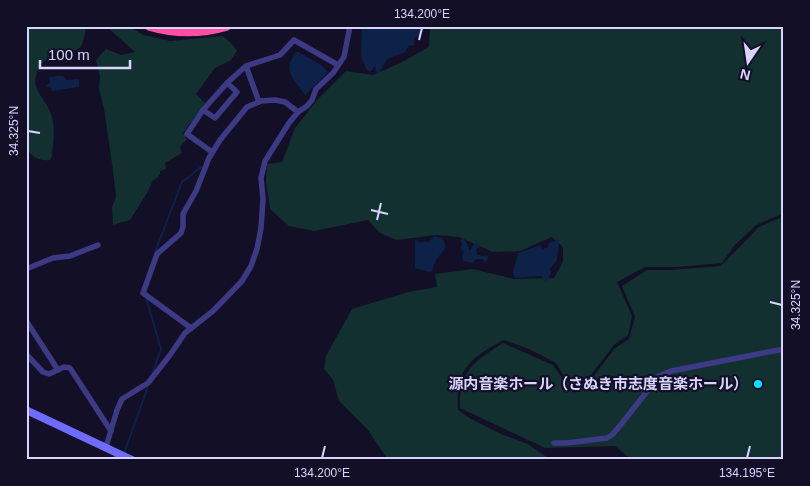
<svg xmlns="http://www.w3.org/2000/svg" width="810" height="486" viewBox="0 0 810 486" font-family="Arial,'Noto Sans JP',sans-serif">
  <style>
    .green { fill: #12302f }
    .water { fill: #0c2248 }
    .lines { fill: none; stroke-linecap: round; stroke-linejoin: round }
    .stream { stroke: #0c2248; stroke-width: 2 }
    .street { stroke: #3d3a85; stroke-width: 5.5 }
    .secondary { stroke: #6f6bff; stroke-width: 8 }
    .highway { stroke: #ff4fa3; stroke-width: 10 }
    .ticks { fill: none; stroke: #d9d4ff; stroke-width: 2 }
    .poi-dot { fill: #00e5ff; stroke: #130f26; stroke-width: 2 }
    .labels { text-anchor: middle; stroke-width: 4.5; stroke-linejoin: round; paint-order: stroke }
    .poi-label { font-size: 15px; font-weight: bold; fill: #d9d4ff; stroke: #130f26; text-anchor: end }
    .neatline { fill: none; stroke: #d9d4ff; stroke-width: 2 }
    .ticks-label { font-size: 12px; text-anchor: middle; fill: #d9d4ff }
  </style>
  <rect width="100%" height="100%" fill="#130f26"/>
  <g class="green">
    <path d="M26,26L86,27C85,32 84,41 81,46C76,56 43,47 36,76C32,91 47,100 51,114C56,127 53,142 52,156L50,160C39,161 34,158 26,149Z"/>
    <polygon points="106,26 127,26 144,35 170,41 223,36 231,43 237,51 231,60 215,68 196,94 205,103 183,133 187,139 180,147 182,153 165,163 166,169 160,171 160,174 157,178 153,180 147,193 130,220 113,225 112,207 116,197 113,170 104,109 99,89 100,77 96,60 106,49 121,55 135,52"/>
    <path d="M430,26H784V213L756,225L734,246L722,263L677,267H645L617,282L632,316L628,335L614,345L591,375L579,383L566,379L556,363L529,349L504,340C470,358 455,369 458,410L471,419L501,434L528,444L551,460H388L368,430L339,401L333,380L324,369L326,356L352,309L408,292L437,287L435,274L473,269L514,279L554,278L563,262V247L552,237L520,251L493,252L459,237L436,235L397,240L380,233L368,220L314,231L289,226L270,209L266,181L267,164L282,162L295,128L318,99L346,71L373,75L400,63L429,47Z"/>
    <path d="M784,216V460H632L615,446L545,448L460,408C459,370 474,362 503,343L553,365L563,379L578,386L593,377L615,348L629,339L635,317L622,286L647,270H671L721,266L759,227Z"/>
  </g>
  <g class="water">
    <path d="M362,26H421L425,28L419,36L414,38V46L409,45L405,52C389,59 387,55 379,75L376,71L375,66L370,72L366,69L361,56Z"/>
    <path d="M297,51L321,65L328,72L305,95C293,77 281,71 297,51Z"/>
    <polygon points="55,76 63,76 66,80 79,79 79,87 52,91 51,88 46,86 50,83 49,77"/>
    <polygon points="435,236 443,239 446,247 436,260 432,271 429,272 415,268 415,240 419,242 428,242"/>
    <polygon points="464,239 470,250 475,243 475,239 480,247 476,249 477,254 482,256 487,255 488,258 485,263 483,259 476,259 473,263 463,261 462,255 464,252 461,249 462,243 460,240"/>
    <polygon points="559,240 557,260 550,269 551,273 546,282 542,276 515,278 513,273 518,253 540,245 543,249 548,247 549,243"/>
  </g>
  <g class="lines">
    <g class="stream">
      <polyline points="155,252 182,182 201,167"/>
      <polyline points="146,297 161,349 152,374"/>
      <polyline points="124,454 148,386"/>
    </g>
    <g class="street">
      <polyline points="246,66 259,102"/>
      <polyline points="203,110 215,118 237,92 227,83"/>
      <polyline points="212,152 187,134 203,110 227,83 246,66 280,55 294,40 338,65"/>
      <polyline points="26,269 53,258 70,256 98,245"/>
      <polyline points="27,322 58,370"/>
      <polyline points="191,328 143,293 157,254 181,233 183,227 183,214 196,191 209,158 220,140 247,107 261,101 275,100 285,102 298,112"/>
      <polyline points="26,354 43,372 49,374 64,367 70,368 111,431"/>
      <polyline points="554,443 567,443 607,438 612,435 623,422 659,376 671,371 784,349"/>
      <polyline points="106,447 117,410 122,399 148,383 170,355 185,333 213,311 242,281 251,266 257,249 261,228 263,199 261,178 265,161 289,123 298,112 307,106 312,100 316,89 333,73 344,57 350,26"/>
      <polyline points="116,460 117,452"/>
    </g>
    <polyline class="secondary" points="26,410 132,460"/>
    <path class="highway" d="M150,26C175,33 201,33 226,26"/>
  </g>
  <path class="ticks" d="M419,40L422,28M28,131L40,133M371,210L388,214M377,220L381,203M770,302L782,305M322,458L325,446M747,458L750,446"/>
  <circle class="poi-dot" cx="758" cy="384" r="5"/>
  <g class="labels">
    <g class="poi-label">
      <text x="748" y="389">源内音楽ホール（さぬき市志度音楽ホール）</text>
    </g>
  </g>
  <rect width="810" height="486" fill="none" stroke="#130f26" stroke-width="55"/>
  <g transform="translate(748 62) rotate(193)" stroke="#130f26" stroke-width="4" paint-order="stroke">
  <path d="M0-4L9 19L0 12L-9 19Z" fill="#d9d4ff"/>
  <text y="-8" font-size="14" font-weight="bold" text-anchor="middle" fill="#d9d4ff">N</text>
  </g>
  <path d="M40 60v8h90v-8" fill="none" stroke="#d9d4ff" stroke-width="2.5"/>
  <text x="48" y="60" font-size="15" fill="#d9d4ff" stroke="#130f26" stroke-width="4" paint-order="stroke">100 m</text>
  <rect x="28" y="28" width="754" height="430" class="neatline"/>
  <g class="ticks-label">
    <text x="422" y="18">134.200°E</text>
    <text transform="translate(14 131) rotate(-90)" y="4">34.325°N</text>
    <text transform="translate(796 305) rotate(-90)" y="4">34.325°N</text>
    <text x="322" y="477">134.200°E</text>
    <text x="747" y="477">134.195°E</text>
  </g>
</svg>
